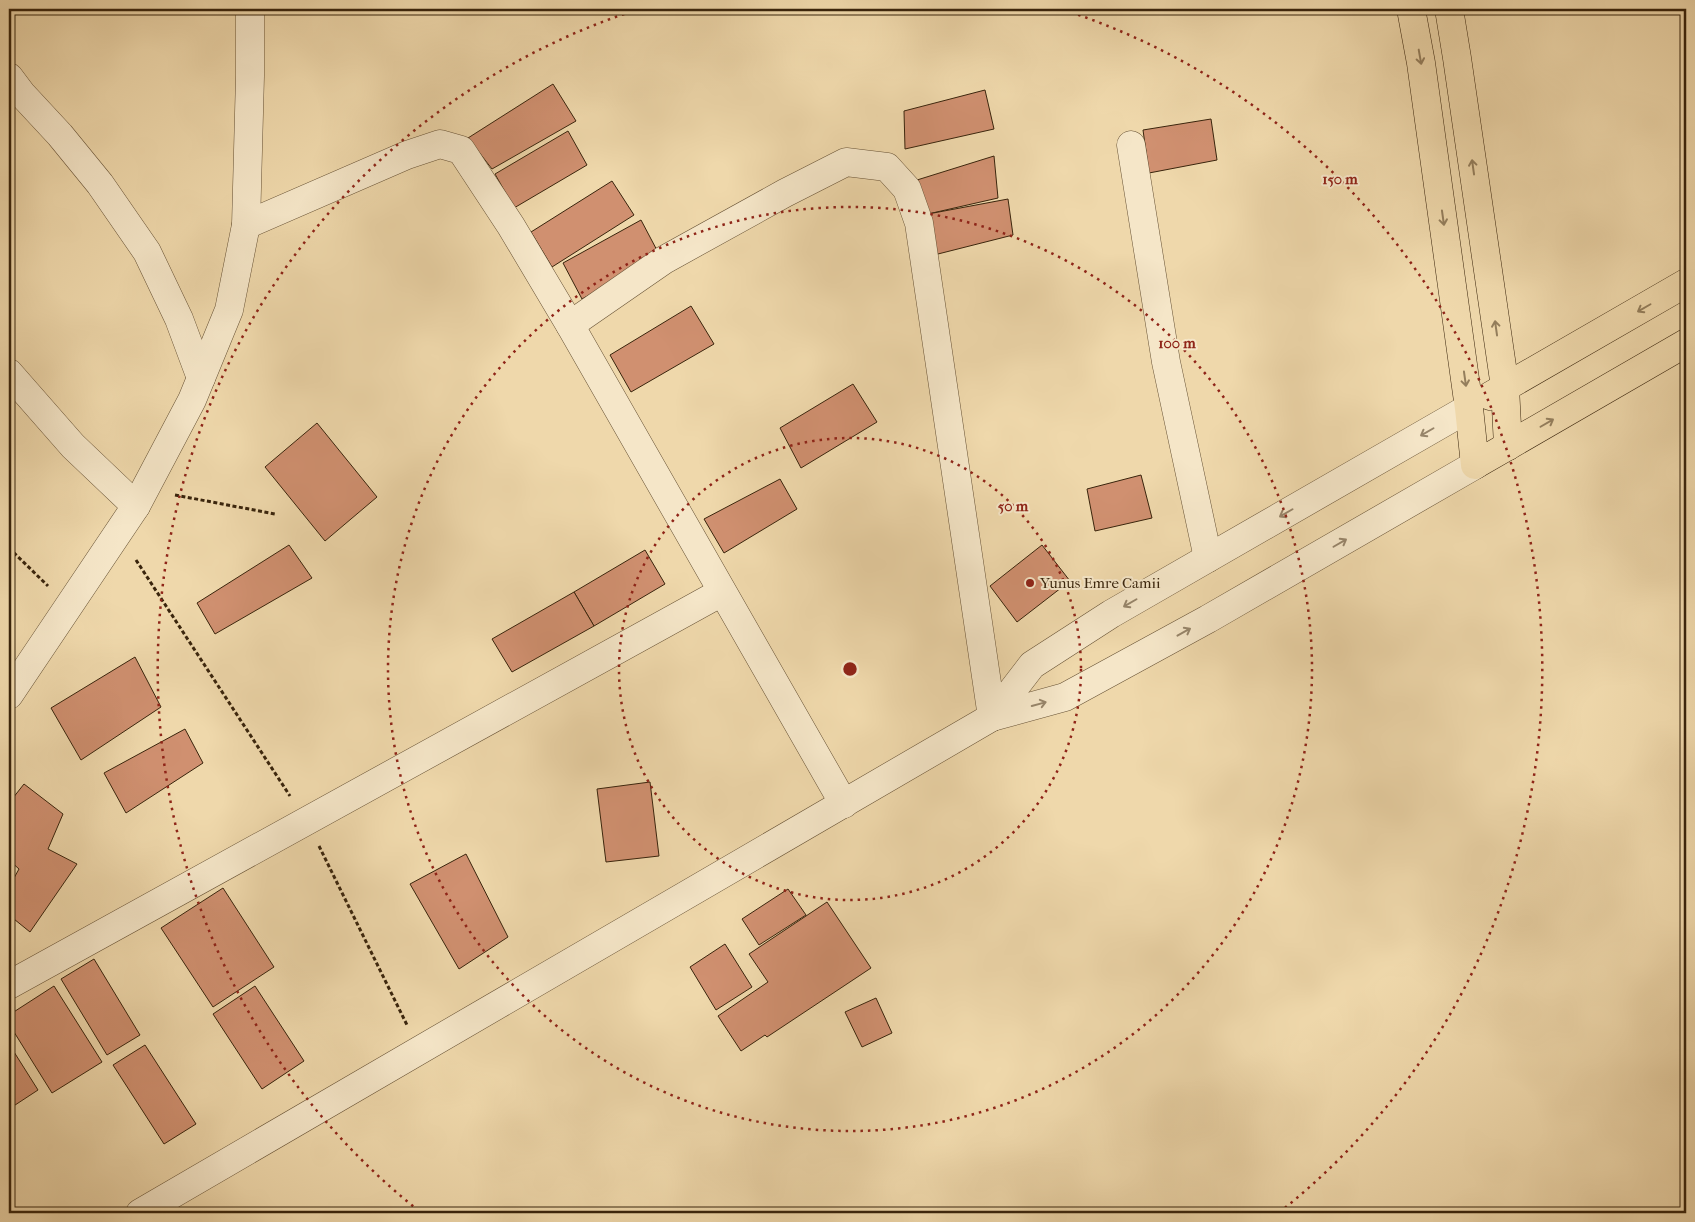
<svg xmlns="http://www.w3.org/2000/svg" width="1695" height="1222" viewBox="0 0 1695 1222" font-family="'IM FELL French Canon',serif">
  <style>
    .building { fill: #d09070; stroke: #39240c }
    .lines { fill: none; stroke-linecap: round; stroke-linejoin: round }
    .minor-casing { stroke: #665134; stroke-width: 29 }
    .major-casing { stroke: #39240c; stroke-width: 29 }
    .path { stroke: #39240c; stroke-width: 3; stroke-dasharray: 4 2.5; stroke-linecap: butt }
    .minor { stroke: #f5e6c8; stroke-width: 28 }
    .major { stroke: #efd8ab; stroke-width: 28 }
    .oneway { stroke: #947e5c }
    .oneway2 { stroke: #97856a }
    .ring { fill: none; stroke: #8f2418; stroke-width: 2.5; stroke-dasharray: 2.5 5 }
    .poi-dot { fill: #8f2418; stroke: #f5e6c8; stroke-width: 2 }
    .labels { text-anchor: middle; stroke-width: 4; stroke-linejoin: round; paint-order: stroke }
    .poi-label { font-size: 15px; fill: #39240c; stroke: #f5e6c8; text-anchor: start }
    .centre { fill: #8f2418; stroke: #f5e6c8; stroke-width: 2.5 }
    .ring-label { font-size: 15px; text-anchor: middle; font-weight: bold; fill: #8f2418; stroke: #f5e6c8; stroke-width: 4; stroke-linejoin: round; paint-order: stroke }
  </style>
  <rect width="100%" height="100%" fill="#efd8ab"/>
  <filter id="stains"><feTurbulence type="fractalNoise" baseFrequency=".004" numOctaves="4"/><feColorMatrix values="0 0 0 0 .2 0 0 0 0 .09 0 0 0 0 .02 0 0 0 .5 -.17"/></filter>
  <radialGradient id="worn" r=".72"><stop offset=".6" stop-color="#630" stop-opacity="0"/><stop offset="1" stop-color="#630" stop-opacity=".3"/></radialGradient>
  <g class="building">
    <polygon points="553,84 576,121 492,169 468,138"/>
    <polygon points="985,90 994,129 905,149 904,111"/>
    <polygon points="1211,119 1217,160 1149,173 1143,130"/>
    <polygon points="568,131 587,165 514,208 495,174"/>
    <polygon points="994,156 998,198 928,214 917,180"/>
    <polygon points="612,181 634,215 552,267 531,232"/>
    <polygon points="1008,199 1013,235 934,255 928,214"/>
    <polygon points="641,220 660,256 582,299 563,263"/>
    <polygon points="691,306 714,344 631,392 610,355"/>
    <polygon points="853,384 877,422 801,468 780,428"/>
    <polygon points="317,423 377,497 325,541 265,467"/>
    <polygon points="1141,475 1152,518 1095,531 1087,489"/>
    <polygon points="780,479 797,509 724,553 704,519"/>
    <polygon points="289,545 312,578 215,634 197,603"/>
    <polygon points="1042,545 1070,581 1017,622 990,586"/>
    <polygon points="645,550 665,584 594,626 574,592"/>
    <polygon points="574,592 594,626 512,672 492,639"/>
    <polygon points="135,657 161,707 81,760 51,708"/>
    <polygon points="185,729 203,763 126,813 104,773"/>
    <polygon points="650,782 659,856 606,862 597,789"/>
    <polygon points="24,784 63,814 48,849 77,864 30,932 9,915 9,887 19,869 9,860 9,803"/>
    <polygon points="466,854 508,937 459,969 410,884"/>
    <polygon points="223,888 274,967 213,1007 161,928"/>
    <polygon points="788,889 806,915 759,945 742,919"/>
    <polygon points="827,902 871,968 767,1037 765,1035 741,1051 718,1016 768,982 749,954"/>
    <polygon points="725,944 752,987 716,1010 690,967"/>
    <polygon points="94,959 140,1035 107,1055 61,979"/>
    <polygon points="54,986 102,1062 52,1093 9,1024 9,1015"/>
    <polygon points="255,986 304,1061 262,1089 213,1014"/>
    <polygon points="876,998 892,1033 862,1047 845,1012"/>
    <polygon points="9,1044 38,1090 9,1109"/>
    <polygon points="145,1045 196,1124 164,1144 113,1065"/>
  </g>
  <g class="lines">
    <g class="minor-casing">
      <g id="minor">
        <polyline points="9,77 21,93 60,135 100,184 147,252 179,319 201,378"/>
        <polyline points="1131,145 1166,362 1208,558"/>
        <polyline points="246,225 407,155 440,144 461,150 511,226 570,325 844,804"/>
        <polyline points="570,325 664,260 785,193 846,162 887,167 907,189 919,223 992,717"/>
        <polyline points="9,373 73,446 136,506"/>
        <polyline points="9,695 136,506 192,400 229,310 246,225 250,76 250,9"/>
        <polyline points="992,717 1032,665 1111,614 1469,408"/>
        <polyline points="9,985 722,592"/>
        <polyline points="140,1213 992,717 1065,697 1208,619 1475,465"/>
      </g>
    </g>
    <g class="major-casing">
      <g id="major">
        <polyline points="1411,9 1421,63 1469,408 1475,465 1686,343"/>
        <polyline points="1449,9 1457,58 1505,387 1508,446"/>
        <polyline points="1490,396 1686,283"/>
      </g>
    </g>
    <g class="path">
      <polyline points="175,495 275,514"/>
      <polyline points="9,548 48,586"/>
      <polyline points="136,560 290,796"/>
      <polyline points="319,846 407,1025"/>
    </g>
    <use href="#minor" class="minor"/>
    <use href="#major" class="major"/>
  </g>
  <defs><path id="oneway-shaft" d="M-6 0H5M1.5-3L5.5 0L1.5 3" fill="none" stroke-width="1.6" stroke-linecap="round" stroke-linejoin="round" transform="scale(1.25)"/></defs>
  <g class="oneway">
    <use href="#oneway-shaft" transform="translate(1420 57) rotate(80)"/>
    <use href="#oneway-shaft" transform="translate(1473 167) rotate(-98)"/>
    <use href="#oneway-shaft" transform="translate(1443 218) rotate(82)"/>
    <use href="#oneway-shaft" transform="translate(1644 308) rotate(150)"/>
    <use href="#oneway-shaft" transform="translate(1496 328) rotate(-98)"/>
    <use href="#oneway-shaft" transform="translate(1465 379) rotate(82)"/>
    <use href="#oneway-shaft" transform="translate(1547 423) rotate(-30)"/>
  </g>
  <g class="oneway2">
    <use href="#oneway-shaft" transform="translate(1427 432) rotate(150)"/>
    <use href="#oneway-shaft" transform="translate(1286 513) rotate(150)"/>
    <use href="#oneway-shaft" transform="translate(1340 543) rotate(-30)"/>
    <use href="#oneway-shaft" transform="translate(1130 603) rotate(150)"/>
    <use href="#oneway-shaft" transform="translate(1184 632) rotate(-29)"/>
    <use href="#oneway-shaft" transform="translate(1039 704) rotate(-15)"/>
  </g>
  <g class="ring">
    <circle cx="850" cy="669" r="231"/>
    <circle cx="850" cy="669" r="462"/>
    <path d="M419 1211A693 693 0 0 1 636 10M1064 10A693 693 0 0 1 1281 1211"/>
  </g>
  <circle class="poi-dot" cx="1030" cy="583" r="5"/>
  <g class="labels">
    <g class="poi-label">
      <text x="1040" y="588">Yunus Emre Camii</text>
    </g>
  </g>
  <circle cx="850" cy="669" r="8" class="centre"/>
  <g class="ring-label">
    <text x="1340" y="184">150 m</text>
    <text x="1177" y="348">100 m</text>
    <text x="1013" y="511">50 m</text>
  </g>
  <rect width="1695" height="1222" fill="none" stroke="#efd8ab" stroke-width="30"/>
  <rect x="10" y="10" width="1675" height="1202" fill="none" stroke="#39240c" stroke-width="2.5"/>
  <rect x="15" y="15" width="1665" height="1192" fill="none" stroke="#39240c"/>
  <rect width="100%" height="100%" filter="url(#stains)"/>
  <rect width="100%" height="100%" fill="url(#worn)"/>
</svg>
